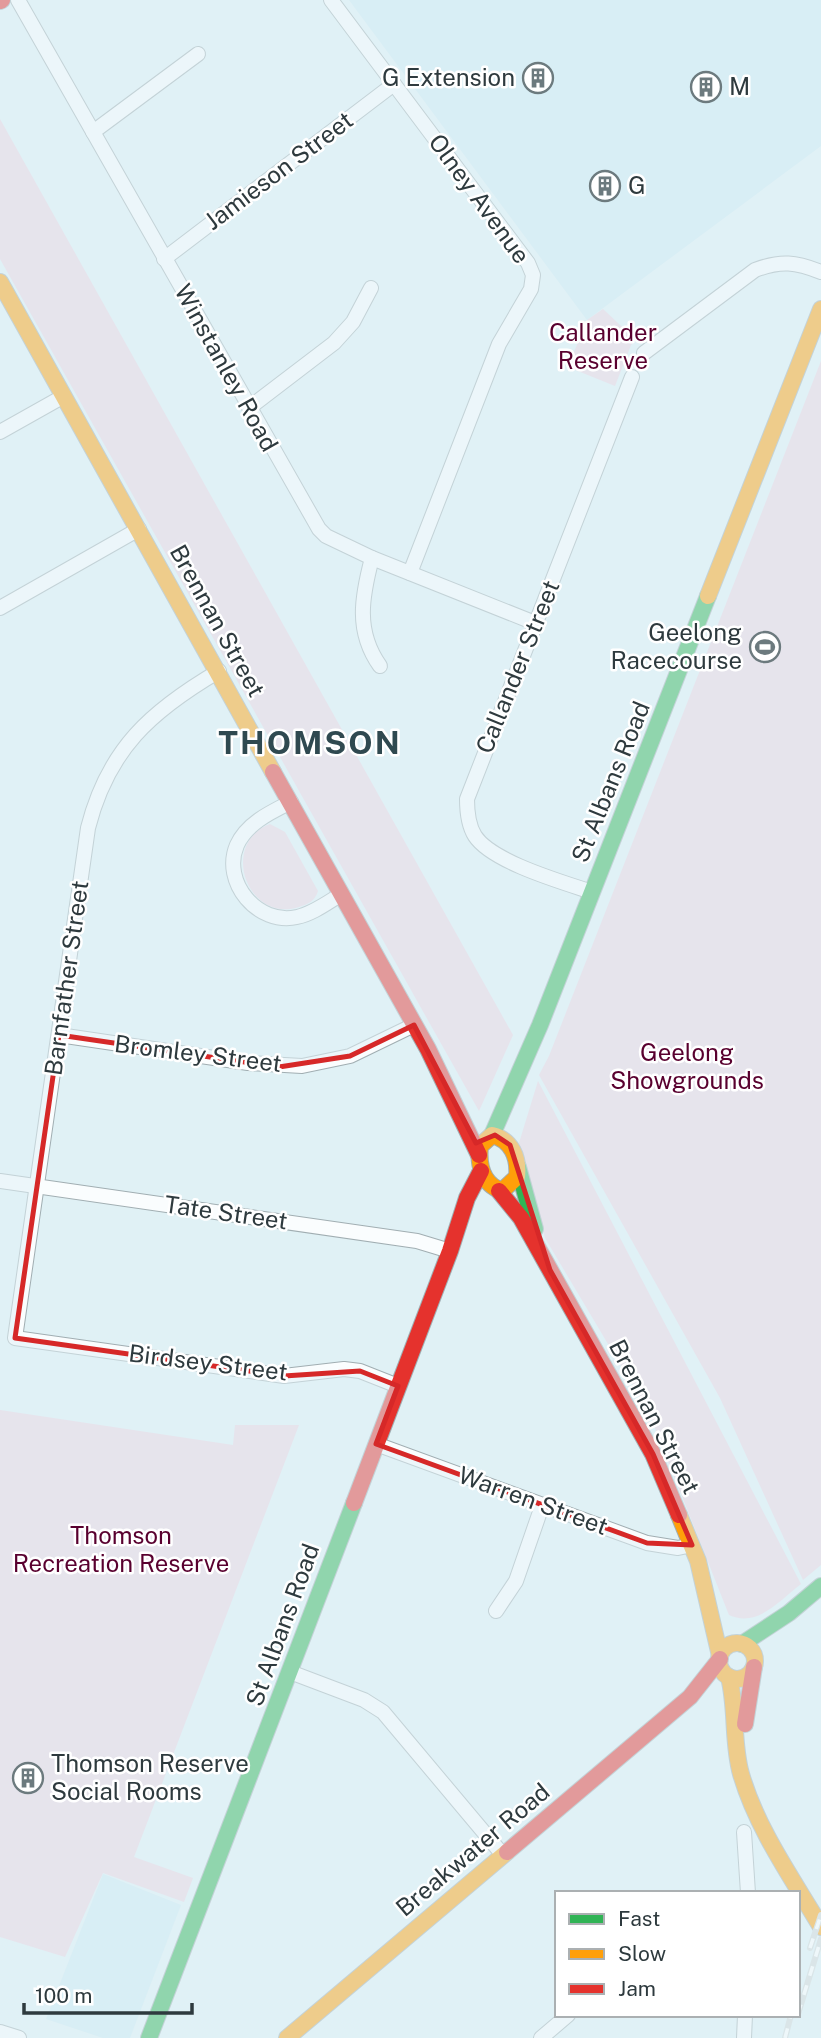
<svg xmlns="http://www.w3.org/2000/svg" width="821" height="2038" viewBox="0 0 821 2038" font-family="'Public Sans',sans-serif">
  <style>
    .built { fill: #ceebf3 }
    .green { fill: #eed4e1 }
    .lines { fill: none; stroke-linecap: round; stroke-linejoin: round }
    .street-casing { stroke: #a1aeb2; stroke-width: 16 }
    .fast-casing { stroke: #a1aeb2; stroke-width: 18 }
    .slow-casing { stroke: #a1aeb2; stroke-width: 18 }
    .jam-casing { stroke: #a1aeb2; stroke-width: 18 }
    .street { stroke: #fafdfe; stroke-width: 14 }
    .fast { stroke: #30b455; stroke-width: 16 }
    .slow { stroke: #ff9f0a; stroke-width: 16 }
    .jam { stroke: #e5322d; stroke-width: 16 }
    .rail-casing { stroke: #d2d8d8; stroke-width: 6 }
    .rail { stroke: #fff; stroke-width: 3.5; stroke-dasharray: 10; stroke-linecap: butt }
    .marked { fill: none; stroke: #d62828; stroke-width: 5; stroke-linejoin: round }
    .labels { text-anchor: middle; stroke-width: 5; stroke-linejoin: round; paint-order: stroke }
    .poi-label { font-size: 24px; fill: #2e3a3e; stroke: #fff; text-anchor: start }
    .street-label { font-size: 24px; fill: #2e3a3e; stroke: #fff }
    .park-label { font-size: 24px; fill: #59002f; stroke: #fff }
    .district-label { font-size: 32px; font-weight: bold; letter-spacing: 2px; fill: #2f4950; stroke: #fff }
  </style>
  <rect width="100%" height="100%" fill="#e0f1f5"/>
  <g class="built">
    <polygon points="349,0 821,0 821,146 587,320"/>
    <polygon points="103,1874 181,1905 130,2038 103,2038 46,2019"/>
  </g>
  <g class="green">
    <polygon points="0,119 513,1035 479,1111 0,259"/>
    <polygon points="603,309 636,340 631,345 615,386 568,367 587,320"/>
    <polygon points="821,361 821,1565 803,1580 720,1398 539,1075 549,1056"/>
    <path d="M270,824L285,832L318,891C315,901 308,904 299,907C247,924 219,843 270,824Z"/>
    <path d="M538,1081L801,1584C779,1601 757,1628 729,1615L649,1413L545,1238L519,1143Z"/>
    <polygon points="0,1410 233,1445 235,1425 299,1425 134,1857 193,1878 184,1902 103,1873 65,1957 0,1937"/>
  </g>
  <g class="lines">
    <g class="street-casing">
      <g id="street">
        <polyline points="18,0 319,529 326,536 372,558 535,623"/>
        <polyline points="331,0 528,263 533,275 531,289 499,344 410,573"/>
        <polyline points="93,132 198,54"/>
        <polyline points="164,259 394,84"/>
        <path d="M644,353L755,270C781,260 796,262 821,272"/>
        <polyline points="249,408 334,343 353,322 371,288"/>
        <polyline points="0,432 64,396"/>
        <path d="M372,558C362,596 355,631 380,666"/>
        <polyline points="0,608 139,529"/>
        <path d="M219,671C151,711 108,749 88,828L15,1338L284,1376L344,1369L360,1371L398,1386"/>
        <path d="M291,802C271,812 247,823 237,845C221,882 258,926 297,917C312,914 327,903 340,895"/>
        <path d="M592,892C562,882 492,862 475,836C468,825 467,812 467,799L632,377"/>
        <polyline points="59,1035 248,1063 302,1066 350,1056 414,1025"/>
        <polyline points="0,1181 417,1241 450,1251"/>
        <polyline points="376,1444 647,1543 678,1548 692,1545"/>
        <polyline points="496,1611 516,1581 542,1506"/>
        <polyline points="290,1672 364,1700 383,1712 503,1855"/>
        <polyline points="744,1832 748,1893"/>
        <polyline points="0,2032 19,2038"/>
        <polyline points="541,2038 568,2015"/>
        <polyline points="744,2038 745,2015"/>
      </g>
    </g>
    <g class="fast-casing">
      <g id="fast">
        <polyline points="492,1135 540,1025 708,596"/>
        <polyline points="518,1167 535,1229"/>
        <polyline points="742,1644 789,1613 821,1586"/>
        <polyline points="149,2038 354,1503"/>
      </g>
    </g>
    <g class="slow-casing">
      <g id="slow">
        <polyline points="0,282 273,772"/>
        <polyline points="708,596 821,309"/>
        <path d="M492,1135C512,1140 519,1158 517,1177L502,1191C482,1184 478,1165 480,1146Z"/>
        <polyline points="679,1515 698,1561 720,1656"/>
        <circle cx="737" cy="1661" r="18"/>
        <path d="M729,1677C737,1709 732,1742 741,1774C757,1829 792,1878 821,1927"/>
        <polyline points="287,2038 507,1852"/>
      </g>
    </g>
    <g class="jam-casing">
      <g id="jam">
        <polyline points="0,1 2,0"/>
        <polyline points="273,772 428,1049 479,1155"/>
        <polyline points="499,1191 521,1218 653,1454 679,1515"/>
        <polyline points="354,1503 450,1251 467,1198 481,1171"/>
        <polyline points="745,1724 754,1667"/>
        <polyline points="507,1852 690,1697 720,1659"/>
      </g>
    </g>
    <use href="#street" class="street"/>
    <use href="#fast" class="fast"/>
    <use href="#slow" class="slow"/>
    <use href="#jam" class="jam"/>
    <g class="rail-casing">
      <g id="rail">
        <polyline points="810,1948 821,1915"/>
        <polyline points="798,2014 821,1939"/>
        <polyline points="785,2038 791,2015"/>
      </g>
    </g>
    <use href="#rail" class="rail"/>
  </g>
  <path d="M0 0H821V2038H0ZM414,1025L476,1143L495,1135L510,1145L550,1270L653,1454L692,1545L647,1543L376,1444L398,1386L360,1371L284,1376L15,1338L59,1035L279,1067L350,1056Z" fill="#e0f1f5" fill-opacity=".55" fill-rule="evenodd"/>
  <path class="marked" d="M414,1025L476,1143L495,1135L510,1145L550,1270L653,1454L692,1545L647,1543L376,1444L398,1386L360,1371L284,1376L15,1338L59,1035L279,1067L350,1056Z"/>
  <defs>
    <g id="building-ring" transform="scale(1.575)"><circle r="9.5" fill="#fff" stroke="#6c7a7e" stroke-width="1.5"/><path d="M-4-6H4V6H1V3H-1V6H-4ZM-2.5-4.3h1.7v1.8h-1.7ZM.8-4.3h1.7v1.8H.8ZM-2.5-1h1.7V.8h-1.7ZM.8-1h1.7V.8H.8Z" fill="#6c7a7e"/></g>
    <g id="stadium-ring" transform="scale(1.575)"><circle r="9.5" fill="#fff" stroke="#6c7a7e" stroke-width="1.5"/><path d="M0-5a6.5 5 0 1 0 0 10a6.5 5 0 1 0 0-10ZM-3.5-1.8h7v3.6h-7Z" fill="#6c7a7e"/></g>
  </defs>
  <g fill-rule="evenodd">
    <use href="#building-ring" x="538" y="78"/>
    <use href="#building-ring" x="706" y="87"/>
    <use href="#building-ring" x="605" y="186"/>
    <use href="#stadium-ring" x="765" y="647"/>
    <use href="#building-ring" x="28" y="1778"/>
  </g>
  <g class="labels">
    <g class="poi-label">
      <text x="515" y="86" text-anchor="end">G Extension</text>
      <text x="729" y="95">M</text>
      <text x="628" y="194">G</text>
      <text x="742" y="641" text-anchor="end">Geelong<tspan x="742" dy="28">Racecourse</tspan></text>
      <text x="51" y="1772">Thomson Reserve<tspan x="51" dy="28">Social Rooms</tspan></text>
    </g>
    <g class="street-label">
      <text transform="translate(279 171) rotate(-37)" y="8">Jamieson Street</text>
      <text transform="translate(479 199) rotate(54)" y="8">Olney Avenue</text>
      <text transform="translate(226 368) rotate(61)" y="8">Winstanley Road</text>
      <text transform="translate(217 621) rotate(61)" y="8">Brennan Street</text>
      <text transform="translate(518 667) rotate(-68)" y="8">Callander Street</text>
      <text transform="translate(611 782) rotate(-68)" y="8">St Albans Road</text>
      <text transform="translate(67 978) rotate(-82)" y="8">Barnfather Street</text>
      <text transform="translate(198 1054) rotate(7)" y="8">Bromley Street</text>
      <text transform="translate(226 1213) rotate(8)" y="8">Tate Street</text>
      <text transform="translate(208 1363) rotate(7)" y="8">Birdsey Street</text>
      <text transform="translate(654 1417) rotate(63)" y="8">Brennan Street</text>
      <text transform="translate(533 1501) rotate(20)" y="8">Warren Street</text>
      <text transform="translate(283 1625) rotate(-70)" y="8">St Albans Road</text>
      <text transform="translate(473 1850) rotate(-40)" y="8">Breakwater Road</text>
    </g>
    <g class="park-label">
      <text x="603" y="341">Callander<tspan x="603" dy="28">Reserve</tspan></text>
      <text x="687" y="1061">Geelong<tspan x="687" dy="28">Showgrounds</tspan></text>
      <text x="121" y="1544">Thomson<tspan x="121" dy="28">Recreation Reserve</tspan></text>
    </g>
    <g class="district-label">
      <text x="310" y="754">THOMSON</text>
    </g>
  </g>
  <rect x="555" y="1891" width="245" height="126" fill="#ffffff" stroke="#abb0b2" stroke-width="2"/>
  <rect x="569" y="1914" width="35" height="10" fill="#30b455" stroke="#abb0b2" stroke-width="2"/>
  <text x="618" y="1926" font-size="21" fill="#2e3a3e">Fast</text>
  <rect x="569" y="1949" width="35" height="10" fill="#ff9f0a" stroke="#abb0b2" stroke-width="2"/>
  <text x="618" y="1961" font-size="21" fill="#2e3a3e">Slow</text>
  <rect x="569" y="1984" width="35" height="10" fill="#e5322d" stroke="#abb0b2" stroke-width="2"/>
  <text x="618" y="1996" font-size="21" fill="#2e3a3e">Jam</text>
  <path d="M24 2003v10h168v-10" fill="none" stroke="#2e3a3e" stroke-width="3.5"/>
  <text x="35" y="2003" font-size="21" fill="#2e3a3e" stroke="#ffffff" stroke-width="5" paint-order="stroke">100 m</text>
</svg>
